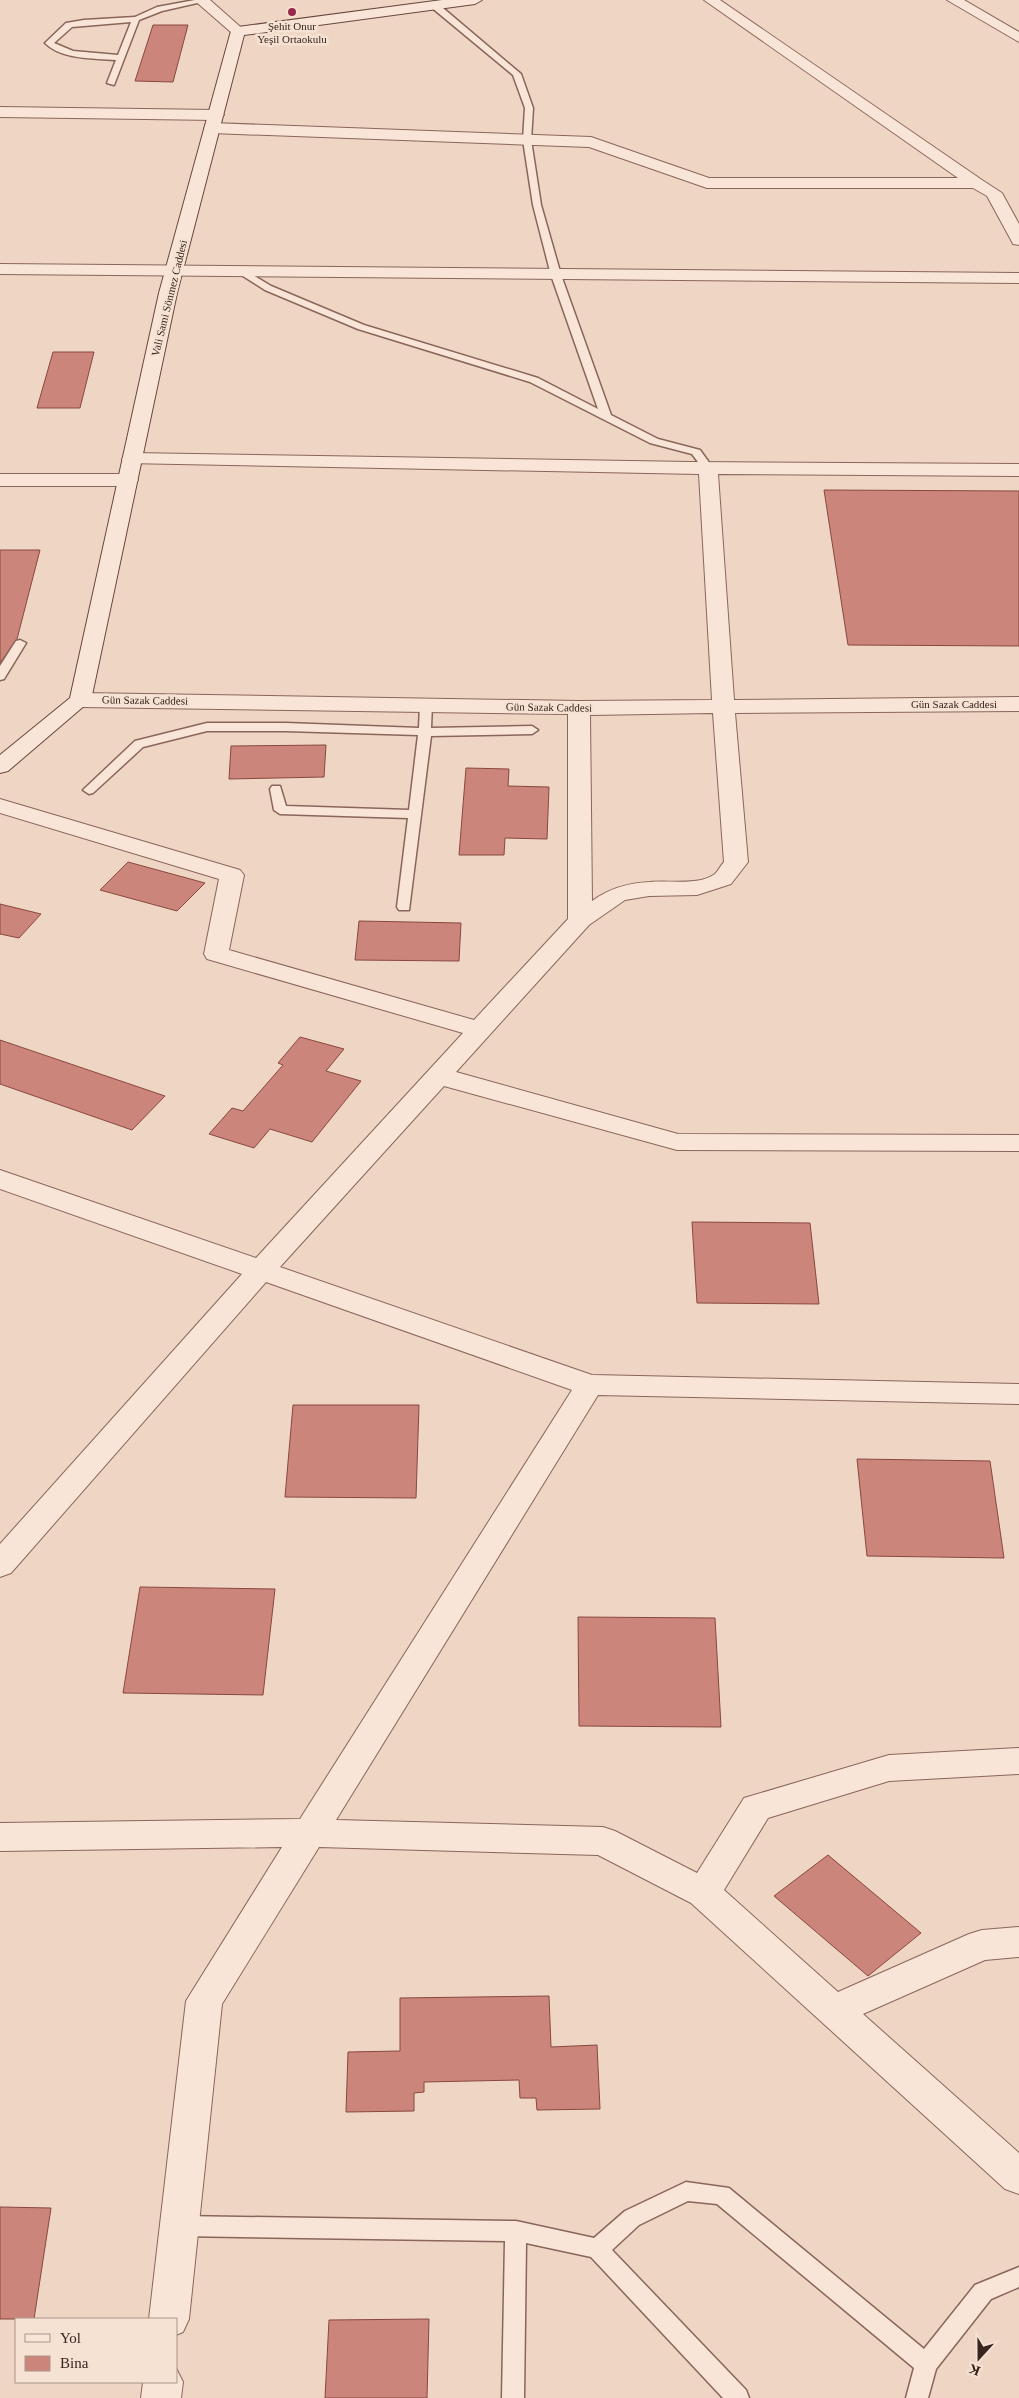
<svg xmlns="http://www.w3.org/2000/svg" width="1019" height="2398" viewBox="0 0 1019 2398" font-family="Georgia,serif">
  <style>
    .building { fill: #cc857a; stroke: #884840 }
    .lines { fill: none; stroke-linecap: round; stroke-linejoin: round }
    .lane-casing { stroke: #89665a; stroke-width: 3 }
    .street-casing { stroke: #89665a; stroke-width: 2 }
    .secondary-casing { stroke: #6a473d; stroke-width: 2 }
    .lane { fill: #f9e5d7; fill-rule: evenodd }
    .street { fill: #f9e5d7; fill-rule: evenodd }
    .secondary { fill: #f9e5d7; fill-rule: evenodd }
    .poi-dot { fill: #972a4a; stroke: #f5e2d3; stroke-width: 2 }
    .labels { text-anchor: middle; stroke-width: 5; stroke-linejoin: round; paint-order: stroke }
    .far-poi-label { font-size: 11px; fill: #39241e; stroke: #f5e2d3 }
    .far-street-label { font-size: 11px; fill: #39241e; stroke: #f5e2d3 }
  </style>
  <rect width="100%" height="100%" fill="#eed5c4"/>
  <g class="building">
    <polygon points="153,25 188,25 173,82 135,81"/>
    <polygon points="53,352 94,352 80,408 37,408"/>
    <polygon points="824,490 1019,491 1019,646 848,645"/>
    <polygon points="0,550 40,550 17,639 0,663"/>
    <polygon points="326,745 324,777 229,779 231,746"/>
    <polygon points="466,768 509,769 508,786 549,787 547,839 505,838 504,855 459,855"/>
    <polygon points="128,862 205,883 177,911 100,890"/>
    <polygon points="0,904 41,914 19,938 0,934"/>
    <polygon points="359,921 461,923 459,961 355,960"/>
    <polygon points="300,1037 344,1049 326,1071 361,1081 312,1142 270,1129 254,1148 209,1134 232,1108 243,1111 283,1065 278,1063"/>
    <polygon points="0,1040 165,1096 132,1130 0,1084"/>
    <polygon points="692,1222 810,1223 819,1304 697,1303"/>
    <polygon points="293,1405 419,1405 416,1498 285,1497"/>
    <polygon points="857,1459 990,1461 1004,1558 867,1556"/>
    <polygon points="140,1587 275,1589 263,1695 123,1693"/>
    <polygon points="578,1617 715,1618 721,1727 579,1726"/>
    <polygon points="828,1855 921,1933 868,1976 774,1896"/>
    <polygon points="549,1996 551,2047 597,2045 600,2109 537,2110 536,2098 520,2098 519,2080 424,2082 424,2092 414,2093 414,2111 346,2112 348,2052 400,2051 400,1998"/>
    <polygon points="0,2207 51,2208 34,2319 0,2319"/>
    <polygon points="429,2319 427,2398 325,2398 329,2320"/>
  </g>
  <g class="lines">
    <g class="lane-casing">
      <g id="lane">
        <path d="M195,0L206,1L162,11L139,20L114,85L107,83L116,60C93,58 62,60 45,43L66,23L84,20L135,17L157,7ZM131,22L118,55L73,51L54,43L72,27Z"/>
        <polygon points="431,3 437,3 521,74 533,108 531,140 541,205 561,275 611,415 658,439 700,450 713,468 712,470 704,470 692,454 650,443 530,382 358,329 265,290 235,271 243,269 271,286 364,325 538,378 598,409 551,275 533,205 523,140 525,108 513,75 431,7"/>
        <polygon points="20,640 26,643 4,679 0,680 0,666 16,641"/>
        <polygon points="426,700 432,704 431,728 532,726 538,730 532,734 431,736 409,910 399,910 397,907 408,818 280,814 274,810 270,789 272,786 280,786 286,806 409,810 418,735 286,731 207,731 143,747 93,793 89,794 83,790 135,741 207,723 286,723 419,728 420,704"/>
        <polygon points="686,2182 729,2188 924,2349 975,2285 1019,2267 1019,2287 991,2299 936,2369 928,2398 906,2398 914,2368 717,2204 688,2201 639,2225 612,2250 746,2390 749,2398 723,2398 591,2257 526,2243 524,2398 502,2398 505,2241 179,2236 171,2233 168,2226 171,2219 179,2216 516,2221 594,2238 625,2211"/>
      </g>
    </g>
    <g class="street-casing">
      <g id="street">
        <polygon points="194,0 210,0 245,31 238,35 233,34"/>
        <polygon points="704,0 720,0 982,180 1002,193 1019,224 1019,245 1013,244 1011,240 987,196 973,188 707,188 589,147 212,133 204,128 212,123 591,137 709,178 958,178"/>
        <polygon points="947,0 964,0 1019,32 1019,42"/>
        <polygon points="0,107 216,110 224,115 216,120 0,117"/>
        <polygon points="0,264 1019,273 1019,283 0,274"/>
        <path d="M132,453L691,462L1019,464V476L718,474L734,700L1019,697V711L735,713L748,862L731,884L697,895L649,896L625,900L589,925L456,1072L678,1134L1019,1135V1151L677,1150L444,1086L280,1267L592,1375L1019,1384V1404L598,1395L336,1820L603,1827L615,1831L697,1873L744,1798L889,1755L1019,1748V1774L889,1781L768,1818L724,1890L838,1992L969,1934L982,1930L1019,1927V1957L985,1960L863,2014L1019,2153V2194L1005,2189L691,1903L598,1855L319,1847L222,2004L189,2319L183,2332L176,2335V2319H149L186,2001L282,1847L0,1851V1823L300,1819L572,1390L266,1282L11,1573L0,1577V1544L242,1274L0,1189V1170L256,1258L463,1033L207,959L204,954L219,879L0,813V799L240,870L244,875L229,950L474,1020L568,919V714L80,707L72,705L69,700L72,695L80,693L579,701L712,700L699,474L125,463L122,459L125,455ZM713,713L724,862C721,865 718,871 715,874C698,886 669,880 650,882C628,883 610,888 592,901L590,715Z"/>
        <polygon points="0,474 128,474 135,476 138,480 135,484 128,486 0,486"/>
        <polygon points="176,2368 183,2382 181,2398 141,2398 143,2382 176,2382"/>
      </g>
    </g>
    <g class="secondary-casing">
      <polygon id="secondary" points="442,0 482,0 475,4 244,35 177,293 91,700 8,771 0,773 0,755 70,698 159,293 231,31 238,27"/>
    </g>
    <use href="#lane" class="lane"/>
    <use href="#street" class="street"/>
    <use href="#secondary" class="secondary"/>
  </g>
  <circle class="poi-dot" cx="292" cy="12" r="5"/>
  <g class="labels">
    <g class="far-poi-label">
      <text x="292" y="30">Şehit Onur<tspan x="292" dy="13">Yeşil Ortaokulu</tspan></text>
    </g>
    <g class="far-street-label">
      <text transform="translate(169 298) rotate(-76)" y="4">Vali Sami Sönmez Caddesi</text>
      <text transform="translate(145 700) rotate(1)" y="4">Gün Sazak Caddesi</text>
      <text x="954" y="708">Gün Sazak Caddesi</text>
      <text transform="translate(549 707) rotate(1)" y="4">Gün Sazak Caddesi</text>
    </g>
  </g>
  <rect x="15" y="2318" width="162" height="65" fill="#f5e2d3" stroke="#aa968b"/>
  <rect x="25" y="2334" width="25" height="8" fill="#f9e5d7" stroke="#aa968b"/>
  <text x="60" y="2343" font-size="15" fill="#39241e">Yol</text>
  <rect x="25" y="2356" width="25" height="15" fill="#cc857a" stroke="#aa968b"/>
  <text x="60" y="2368" font-size="15" fill="#39241e">Bina</text>
  <g transform="translate(979 2358) rotate(201)" stroke="#f5e2d3" stroke-width="4" paint-order="stroke">
  <path d="M0-4L9 19L0 12L-9 19Z" fill="#39241e"/>
  <text y="-8" font-size="14" font-weight="bold" text-anchor="middle" fill="#39241e">K</text>
  </g>
</svg>
